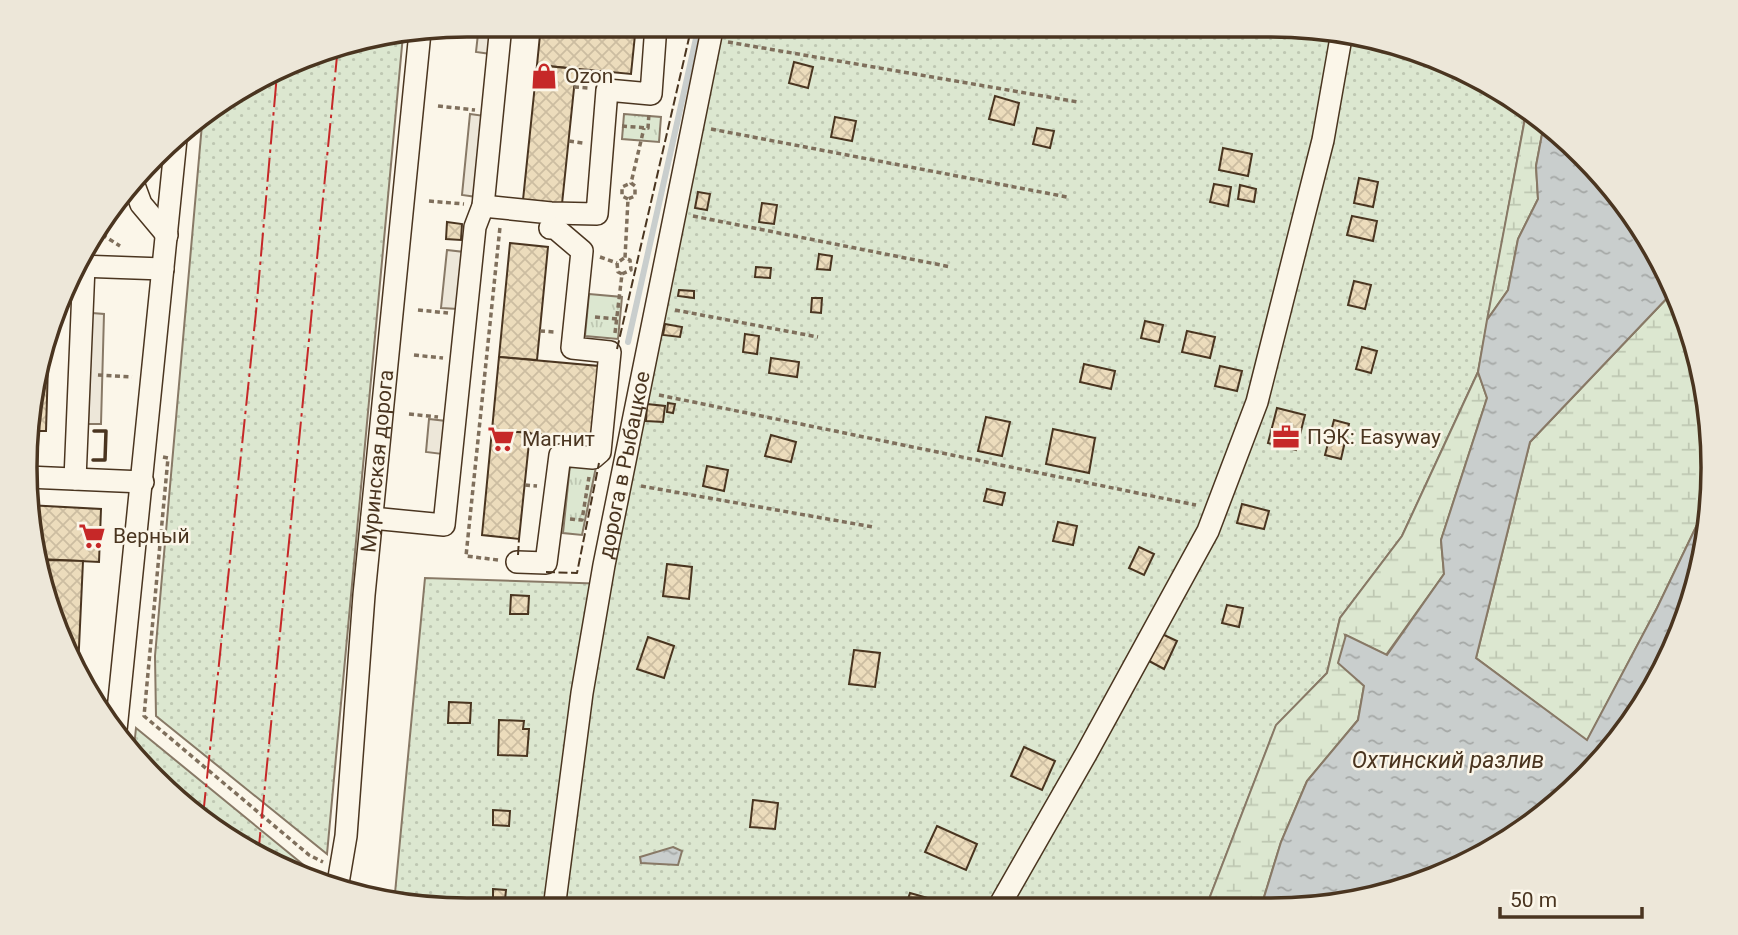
<svg xmlns="http://www.w3.org/2000/svg" width="1738" height="935" viewBox="0 0 1738 935" font-family="Roboto,sans-serif">
  <style>
    .grass { fill: url(#grass-dots); stroke: #887966; stroke-width: 2 }
    .wetland { fill: url(#wetland-marsh); stroke: #887966; stroke-width: 2 }
    .park { fill: url(#park-tufts); stroke: #887966; stroke-width: 2 }
    .parking { fill: #ede7d9; stroke: #887966; stroke-width: 2 }
    .water { fill: url(#water-ripples); stroke: #887966; stroke-width: 2 }
    .lines { fill: none; stroke-linecap: round; stroke-linejoin: round }
    .stream { stroke: #c9cecd; stroke-width: 6 }
    .building { fill: url(#building-cross-hatch); stroke: #4a3520; stroke-width: 2 }
    .minor-casing { stroke: #4a3520; stroke-width: 24 }
    .path { stroke: #7f6f5c; stroke-width: 3.5; stroke-dasharray: 5 3.5; stroke-linecap: butt }
    .minor { stroke: #fbf6e9; stroke-width: 21 }
    .fence { stroke: #4a3520; stroke-width: 2; stroke-dasharray: 9 3.5; stroke-linecap: butt }
    .wall { stroke: #4a3520; stroke-width: 3.5 }
    .power { stroke: #c62828; stroke-width: 2; stroke-dasharray: 24 5 3.5 5; stroke-linecap: butt }
    .labels { text-anchor: middle; stroke-width: 5; stroke-linejoin: round; paint-order: stroke }
    .poi-label { font-size: 21px; fill: #4a3520; stroke: #fbf6e9; text-anchor: start }
    .street-label { font-size: 21px; fill: #4a3520; stroke: #fbf6e9 }
    .water-label { font-size: 23px; font-style: italic; fill: #4a3520; stroke: #fbf6e9 }
    .rim { fill: none; stroke: #4a3520; stroke-width: 3.5 }
  </style>
  <defs>
    <pattern id="grass-dots" width="8" height="8" patternUnits="userSpaceOnUse" patternTransform="scale(1.75)"><rect width="8" height="8" fill="#dce7d0"/><path d="M2 2h.1M6 6h.1" fill="none" stroke="#bec7b2" stroke-width="1.8" stroke-linecap="round"/></pattern>
    <pattern id="wetland-marsh" width="20" height="14" patternUnits="userSpaceOnUse" patternTransform="scale(1.75)"><rect width="20" height="14" fill="#dce7d0"/><path d="M1 5h8M5 5V1M11 12h8M15 12V8" fill="none" stroke="#bec7b2"/></pattern>
    <pattern id="park-tufts" width="24" height="20" patternUnits="userSpaceOnUse" patternTransform="scale(1.75)"><rect width="24" height="20" fill="#dce7d0"/><path d="M3 7l-1-3M5 7V3M7 7l1-3M15 17l-1-3M17 17v-4M19 17l1-3" fill="none" stroke="#bec7b2"/></pattern>
    <pattern id="water-ripples" width="26" height="14" patternUnits="userSpaceOnUse" patternTransform="scale(1.75)"><rect width="26" height="14" fill="#c9cecd"/><path d="M2 4q2-2 4 0t4 0M15 11q2-2 4 0t4 0" fill="none" stroke="#a5a8a6"/></pattern>
    <pattern id="building-cross-hatch" width="8" height="8" patternUnits="userSpaceOnUse" patternTransform="scale(1.75)"><rect width="8" height="8" fill="#ecdcbc"/><path d="M0 0l8 8M0 8l8-8" fill="none" stroke="#ccbda1"/></pattern>
  </defs>
  <rect width="100%" height="100%" fill="#fbf6e9"/>
  <g class="grass">
    <polygon points="722,25 1299,25 1386,40 1492,84 1526,113 1478,372 1402,536 1340,618 1327,673 1276,726 1206,907 439,910 392,902 395,893 425,578 610,584"/>
    <polygon points="403,35 327,854 156,716 155,656 203,113 325,48"/>
    <polygon points="136,728 322,880 322,883 246,851 135,760 133,757"/>
  </g>
  <g class="wetland">
    <polygon points="1526,113 1543,129 1536,166 1538,199 1518,239 1508,290 1487,320"/>
    <polygon points="1670,295 1698,352 1708,502 1657,608 1587,741 1476,658 1530,442"/>
    <polygon points="1478,372 1487,398 1441,540 1444,574 1386,655 1345,635 1364,686 1358,720 1307,781 1281,842 1261,907 1206,907 1276,725 1327,673 1340,618 1402,536"/>
  </g>
  <g class="park">
    <polygon points="624,114 661,117 659,142 622,139"/>
    <polygon points="589,294 622,297 618,339 585,336"/>
    <polygon points="570,465 596,467 582,535 563,533"/>
  </g>
  <g class="parking">
    <polygon points="479,25 494,27 491,54 476,52"/>
    <polygon points="470,114 485,116 477,197 462,195"/>
    <polygon points="447,250 464,252 458,309 441,308"/>
    <polygon points="92,313 104,314 101,424 88,424"/>
    <polygon points="429,419 446,421 442,454 426,452"/>
  </g>
  <g class="water">
    <polygon points="1543,129 1622,198 1670,295 1530,442 1476,658 1587,740 1657,608 1708,502 1710,525 1654,689 1603,760 1517,836 1413,887 1328,907 1261,907 1281,842 1307,781 1358,720 1364,686 1338,663 1346,635 1387,655 1444,574 1441,540 1487,398 1478,372 1487,320 1508,290 1518,239 1538,199 1536,166"/>
    <polygon points="673,847 682,851 678,865 641,863 640,857"/>
  </g>
  <g class="lines">
    <polyline class="stream" points="628,342 699,25"/>
  </g>
  <g class="building">
    <polygon points="541,25 636,25 631,74 537,65"/>
    <polygon points="794,62 813,67 808,88 789,83"/>
    <polygon points="537,65 576,69 562,204 523,200"/>
    <polygon points="995,96 1019,103 1014,125 989,119"/>
    <polygon points="835,117 856,121 852,141 831,137"/>
    <polygon points="1037,128 1054,131 1050,148 1033,144"/>
    <polygon points="1223,148 1252,154 1248,176 1219,170"/>
    <polygon points="1359,178 1378,182 1373,207 1354,203"/>
    <polygon points="1214,184 1231,187 1228,206 1210,202"/>
    <polygon points="1240,185 1256,189 1254,202 1238,199"/>
    <polygon points="698,192 710,194 707,210 695,208"/>
    <polygon points="762,203 777,205 774,224 759,222"/>
    <polygon points="1352,216 1377,221 1373,241 1347,235"/>
    <polygon points="447,222 462,224 461,240 446,239"/>
    <polygon points="510,243 548,247 537,360 499,357"/>
    <polygon points="819,254 832,256 830,270 817,269"/>
    <polygon points="756,267 771,268 770,278 755,277"/>
    <polygon points="1354,281 1371,285 1365,309 1348,305"/>
    <polygon points="679,290 694,291 694,298 678,296"/>
    <polygon points="812,298 822,298 821,313 811,312"/>
    <polygon points="1145,321 1163,325 1159,342 1141,338"/>
    <polygon points="665,324 682,327 680,337 663,335"/>
    <polygon points="1187,331 1215,337 1210,358 1182,352"/>
    <polygon points="49,332 46,431 32,431 39,353"/>
    <polygon points="745,334 759,336 757,354 743,352"/>
    <polygon points="1362,347 1377,351 1371,373 1356,369"/>
    <polygon points="499,357 599,366 592,439 492,430"/>
    <polygon points="771,358 799,362 797,377 769,373"/>
    <polygon points="1084,364 1115,371 1111,389 1080,382"/>
    <polygon points="1220,366 1242,371 1237,391 1215,386"/>
    <polygon points="668,403 675,404 673,413 667,412"/>
    <polygon points="647,404 665,406 663,422 646,421"/>
    <polygon points="1277,408 1305,415 1296,450 1268,443"/>
    <polygon points="986,417 1010,422 1002,456 978,451"/>
    <polygon points="1334,420 1349,424 1341,459 1325,455"/>
    <polygon points="1053,429 1095,438 1089,473 1046,464"/>
    <polygon points="492,430 530,433 519,539 482,535"/>
    <polygon points="771,435 796,442 791,462 765,456"/>
    <polygon points="707,466 728,470 724,491 703,486"/>
    <polygon points="987,489 1005,493 1002,505 984,501"/>
    <polygon points="1242,504 1269,511 1264,529 1237,523"/>
    <polygon points="27,505 101,509 99,562 40,559"/>
    <polygon points="1058,522 1077,526 1073,545 1053,541"/>
    <polygon points="1139,547 1154,554 1144,575 1129,568"/>
    <polygon points="48,560 83,561 78,669 58,637 47,588"/>
    <polygon points="667,564 692,567 689,599 663,596"/>
    <polygon points="511,595 529,596 528,614 510,614"/>
    <polygon points="1227,605 1243,608 1239,627 1222,623"/>
    <polygon points="1162,634 1177,641 1164,669 1149,661"/>
    <polygon points="648,637 674,646 664,678 637,669"/>
    <polygon points="854,650 880,653 875,687 849,684"/>
    <polygon points="449,702 471,703 470,723 448,723"/>
    <polygon points="499,720 524,721 523,729 529,729 527,756 498,755"/>
    <polygon points="1024,747 1055,761 1042,790 1011,776"/>
    <polygon points="753,800 778,803 775,829 750,827"/>
    <polygon points="493,810 510,811 509,826 493,825"/>
    <polygon points="937,826 977,844 966,870 925,852"/>
    <polygon points="493,889 506,890 505,900 493,899"/>
    <polygon points="910,893 938,901 936,908 905,908"/>
  </g>
  <g class="lines">
    <g class="minor-casing">
      <g id="minor">
        <polyline points="134,185 141,204 167,235"/>
        <polyline points="483,206 551,213 597,214 607,90 651,94 656,25"/>
        <polyline points="79,266 163,269"/>
        <polyline points="27,477 143,482"/>
        <polyline points="75,479 84,266"/>
        <polyline points="372,518 444,525 475,227 483,206 501,25"/>
        <polyline points="517,562 546,563 560,455 593,458 600,452 610,352 572,348 582,251 555,228 550,228"/>
        <polyline points="116,730 176,139"/>
        <path id="s1" d="M337,889L346,836L364,595L420,32"/>
        <polyline points="998,908 1086,754 1208,531 1257,402 1323,140 1342,32"/>
        <path id="s2" d="M554,909L582,693L604,565L713,25"/>
      </g>
    </g>
    <g class="path">
      <polyline points="728,42 1078,102"/>
      <polyline points="574,87 588,88"/>
      <polyline points="438,106 475,110"/>
      <polyline points="622,126 648,128 649,113"/>
      <polyline points="711,129 1067,197"/>
      <polyline points="569,141 583,143"/>
      <polyline points="628,199 622,196 622,187 631,183"/>
      <polyline points="429,201 464,204"/>
      <polyline points="693,216 951,267"/>
      <polyline points="95,230 120,246"/>
      <polyline points="600,257 617,263"/>
      <polyline points="622,274 618,272 617,263 624,258"/>
      <polyline points="418,310 448,313"/>
      <polyline points="675,310 818,337"/>
      <polyline points="595,317 617,319"/>
      <polyline points="540,331 555,332"/>
      <polyline points="615,333 622,274 631,270 630,260 625,258 628,199 635,196 635,186 631,183 644,128"/>
      <polyline points="414,355 443,358"/>
      <polyline points="98,375 132,377"/>
      <polyline points="659,395 1196,505"/>
      <polyline points="409,414 438,417"/>
      <polyline points="163,457 168,458 144,716 309,855 323,862"/>
      <polyline points="525,485 537,486"/>
      <polyline points="641,486 873,527"/>
      <polyline points="570,519 582,520 589,477"/>
      <polyline points="498,560 466,556 500,227"/>
    </g>
    <use href="#minor" class="minor"/>
    <g class="fence">
      <polyline points="617,349 692,25"/>
      <polyline points="518,555 519,539"/>
      <polyline points="546,572 577,573 599,463"/>
    </g>
    <polyline class="wall" points="93,460 105,460 106,431 94,431"/>
    <g class="power">
      <polyline points="203,816 256,312 277,74"/>
      <polyline points="258,856 338,46"/>
    </g>
  </g>
  <defs>
    <g id="shop-bare" transform="scale(2.1)"><path d="M-5-2.5h2.3a2.7 3.5 0 0 1 5.4 0H5L5.5 6h-11ZM-1.5-2.5h3a1.5 2.3 0 0 0-3 0Z" fill="#c62828" stroke="#fbf6e9" stroke-width="2.5" paint-order="stroke"/></g>
    <g id="office-bare" transform="scale(2.1)"><path d="M-6-3h4V-5.5h4V-3h4V5H-6ZM-1-4.5V-3h2v-1.5ZM-6 0V1H6V0Z" fill="#c62828" stroke="#fbf6e9" stroke-width="2.5" paint-order="stroke"/></g>
    <g id="supermarket-bare" transform="scale(2.1)"><path d="M-6-5.5h2.5l.6 2H6L4.5 2H-2.5L-4.4-4H-6ZM-1.5 3.2a1.3 1.3 0 1 0 .1 0ZM3 3.2a1.3 1.3 0 1 0 .1 0Z" fill="#c62828" stroke="#fbf6e9" stroke-width="2.5" paint-order="stroke"/></g>
  </defs>
  <g fill-rule="evenodd">
    <use href="#shop-bare" x="544" y="76"/>
    <use href="#office-bare" x="1286" y="437"/>
    <use href="#supermarket-bare" x="501" y="439"/>
    <use href="#supermarket-bare" x="92" y="536"/>
  </g>
  <g class="labels">
    <g class="poi-label">
      <text x="565" y="83">Ozon</text>
      <text x="1307" y="444">ПЭК: Easyway</text>
      <text x="522" y="446">Магнит</text>
      <text x="113" y="543">Верный</text>
    </g>
    <g class="street-label">
      <text dy="7" stroke="none"><textPath href="#s1" startOffset="430">Муринская дорога</textPath></text>
      <text dy="7" stroke="none"><textPath href="#s2" startOffset="450">дорога в Рыбацкое</textPath></text>
    </g>
    <g class="water-label">
      <text x="1448" y="768">Охтинский разлив</text>
    </g>
  </g>
  <path d="M0 0H1738V935H0ZM467 37H1271A430 430 0 0 1 1701 467V468A430 430 0 0 1 1271 898H467A430 430 0 0 1 37 468V467A430 430 0 0 1 467 37Z" fill="#ede7d9" fill-rule="evenodd"/>
  <path class="rim" d="M467 37H1271A430 430 0 0 1 1701 467V468A430 430 0 0 1 1271 898H467A430 430 0 0 1 37 468V467A430 430 0 0 1 467 37Z"/>
  <path d="M1500 907v10h142v-10" fill="none" stroke="#4a3520" stroke-width="3.5"/>
  <text x="1510" y="907" font-size="21" fill="#4a3520" stroke="#fbf6e9" stroke-width="5" paint-order="stroke">50 m</text>
</svg>
